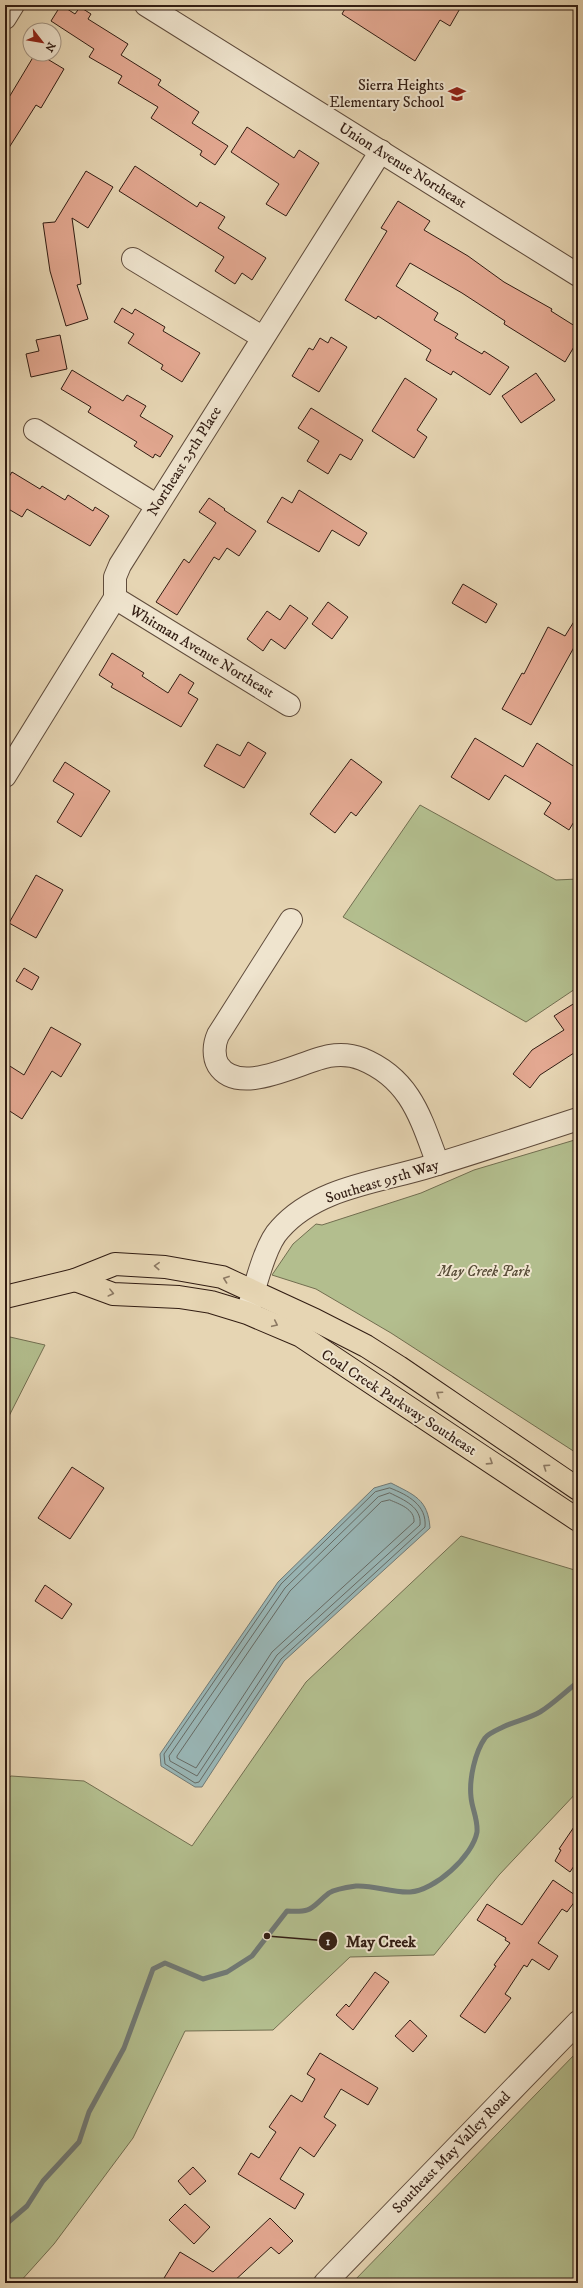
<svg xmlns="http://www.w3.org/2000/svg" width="583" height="2288" viewBox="0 0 583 2288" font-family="'IM FELL DW Pica',serif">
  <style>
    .green { fill: #b3be8e; stroke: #726e50 }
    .water { fill: #99b6b6; stroke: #707975 }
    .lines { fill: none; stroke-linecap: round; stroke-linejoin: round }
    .shore { stroke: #666a64; stroke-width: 1 }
    .stream { stroke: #707975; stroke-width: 5 }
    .building { fill: #e3a891; stroke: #321d13 }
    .minor-casing { stroke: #5f4b3b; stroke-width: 24 }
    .major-casing { stroke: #321d13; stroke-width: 24 }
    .minor { stroke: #efe4ce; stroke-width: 22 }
    .major { stroke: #e6d5b3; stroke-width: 22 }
    .oneway { stroke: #8c7963 }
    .labels { text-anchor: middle; stroke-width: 4; stroke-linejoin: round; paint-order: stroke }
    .poi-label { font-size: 15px; fill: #321d13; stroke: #efe4ce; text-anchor: end }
    .street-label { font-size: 15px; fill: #321d13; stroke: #efe4ce }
    .park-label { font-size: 15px; font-style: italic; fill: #594d38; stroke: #efe4ce }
    .leader { fill: none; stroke: #321d13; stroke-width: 1.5 }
    .callout-dot { fill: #321d13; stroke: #efe4ce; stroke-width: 1.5 }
    .mark-label { font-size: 12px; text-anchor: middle; font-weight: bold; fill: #fff }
    .callout-label { font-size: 16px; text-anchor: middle; font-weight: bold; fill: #321d13; stroke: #efe4ce; stroke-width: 4; stroke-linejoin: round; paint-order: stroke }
  </style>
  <rect width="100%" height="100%" fill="#e6d5b3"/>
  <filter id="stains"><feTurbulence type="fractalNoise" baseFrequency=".005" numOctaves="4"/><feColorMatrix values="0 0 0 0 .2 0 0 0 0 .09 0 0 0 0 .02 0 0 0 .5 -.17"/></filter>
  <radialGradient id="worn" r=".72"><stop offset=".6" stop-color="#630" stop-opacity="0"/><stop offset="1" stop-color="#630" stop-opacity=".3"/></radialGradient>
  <g class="green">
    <polygon points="420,805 556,880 578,879 578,987 526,1022 343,917"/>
    <polygon points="578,1139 578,1454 391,1333 316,1289 272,1275 293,1244 316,1224 322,1225 421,1193 474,1170"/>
    <polygon points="10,1337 45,1345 5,1424 5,1340"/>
    <polygon points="461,1536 578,1571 578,1791 499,1875 434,1955 350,1957 273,2030 185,2031 133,2138 54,2244 19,2283 5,2283 5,1780 11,1776 84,1781 192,1846 306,1682"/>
    <polygon points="578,2051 578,2283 352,2283"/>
  </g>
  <path class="water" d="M391,1483C414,1495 428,1499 430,1528L284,1661L202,1787H195L161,1766L160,1754L278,1582L374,1488Z"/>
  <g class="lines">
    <g class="shore">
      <path d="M390,1488C408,1495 427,1505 425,1527L281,1659L199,1782L195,1783L165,1764L164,1754L281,1584L375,1492Z"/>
      <path d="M390,1493C404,1500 422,1507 420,1525L277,1655L197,1776L170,1761L169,1756L285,1588L378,1497Z"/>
      <path d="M390,1500C399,1504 415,1509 414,1522L272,1652L196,1768L177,1758V1756L290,1591L381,1502Z"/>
    </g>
    <path class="stream" d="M5,2225L27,2206L43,2181L79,2142L89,2112L124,2048L153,1969L165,1963L203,1979L227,1972L252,1956L287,1911C314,1913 311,1907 329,1893C335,1889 349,1887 356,1886C374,1885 392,1893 410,1892C434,1891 473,1856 477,1832C478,1819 472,1809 471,1797C469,1779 475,1752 485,1738C489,1733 497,1730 503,1727C515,1721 528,1719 540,1712C553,1704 565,1692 578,1682"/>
  </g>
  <g class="building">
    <polygon points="61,5 75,14 80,7 91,14 88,19 128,44 121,55 161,80 158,85 199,112 192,123 228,146 215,165 200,155 202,151 151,118 158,107 118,83 122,76 89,57 94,49 51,21"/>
    <polygon points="347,5 462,5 450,26 440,20 415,61 342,14"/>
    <polygon points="35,54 39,54 64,69 41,108 36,105 5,154 5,104"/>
    <polygon points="247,127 294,158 299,150 319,163 286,216 266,204 279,184 231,152"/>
    <polygon points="135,166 197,207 200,202 225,217 218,228 266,258 252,280 242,273 235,284 215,271 224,257 119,191"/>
    <polygon points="86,171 113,187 88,228 72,218 81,284 77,285 88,319 66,326 50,271 43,223 55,222"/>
    <polygon points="398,201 430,221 424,230 468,256 504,282 552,309 551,311 578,328 578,340 565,362 504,324 505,321 462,293 410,263 396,286 438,313 434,320 458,334 455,338 482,354 484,351 509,367 490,395 453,371 451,375 426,360 431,350 378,316 376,319 345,300 387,231 381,228"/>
    <polygon points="122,308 132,314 135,309 165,327 163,331 200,353 182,382 161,369 163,365 128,343 134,334 114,322"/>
    <polygon points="60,335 67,369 31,377 26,354 39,351 36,340"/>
    <polygon points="331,337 347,347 319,392 292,376 309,348 313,350 320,338 328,343"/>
    <polygon points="72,370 123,401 127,395 146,406 140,416 173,436 160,457 155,454 153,458 134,446 137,442 88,412 91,407 61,389"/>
    <polygon points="536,373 555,400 521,423 502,396"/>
    <polygon points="405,378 437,399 417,430 427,437 414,458 372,431"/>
    <polygon points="311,408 363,440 351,460 340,454 328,474 307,461 319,441 298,428"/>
    <polygon points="12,472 40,489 42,486 65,500 68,495 93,511 95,507 109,516 90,546 27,509 22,517 5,507 5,483"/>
    <polygon points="299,490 367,533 359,546 332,530 319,552 267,522 282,497 292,503"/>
    <polygon points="209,498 225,509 224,510 256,531 239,556 227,548 219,560 214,557 177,615 156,602 184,559 189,563 216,523 199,512"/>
    <polygon points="463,584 497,604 486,623 452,603"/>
    <polygon points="328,602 348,617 332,639 312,624"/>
    <polygon points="290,605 308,618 285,649 271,639 263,651 247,639 267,611 280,620"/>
    <polygon points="578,615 578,640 531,725 502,709 522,673 524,674 548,627 565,636"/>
    <polygon points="112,653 144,673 142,676 168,693 180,674 194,683 188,693 198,699 181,727 111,687 113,684 99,675"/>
    <polygon points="475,738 523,767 537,743 578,769 578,815 569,830 544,814 551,803 505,775 489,800 451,777"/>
    <polygon points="248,742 266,753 244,788 204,766 217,744 240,756"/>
    <polygon points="351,759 382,782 356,816 351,812 335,833 310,814"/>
    <polygon points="65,762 110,791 81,837 57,822 74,794 53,781"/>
    <polygon points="36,875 63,890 36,938 9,923"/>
    <polygon points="24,968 39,977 32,990 16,981"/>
    <polygon points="578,1001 578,1053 577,1051 540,1075 530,1088 513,1074 532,1050 564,1030 554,1016"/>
    <polygon points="51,1027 81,1044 61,1077 52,1071 22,1119 5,1108 5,1063 24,1075"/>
    <polygon points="72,1467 104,1488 70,1539 38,1518"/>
    <polygon points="45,1585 72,1604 62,1619 35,1601"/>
    <polygon points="578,1821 578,1860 570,1872 555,1861 561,1850 559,1849"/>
    <polygon points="553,1880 578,1897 567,1912 562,1909 538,1943 558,1956 549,1970 532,1959 527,1967 524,1965 505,1994 511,1998 485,2033 460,2016 496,1966 494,1965 510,1943 505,1940 506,1938 477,1920 487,1904 522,1925"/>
    <polygon points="375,1972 389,1982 353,2030 336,2015 346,2004 349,2007"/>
    <polygon points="410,2020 427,2036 413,2052 395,2036"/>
    <polygon points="320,2053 378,2088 368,2105 341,2089 324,2117 336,2125 314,2157 300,2147 280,2179 304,2194 295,2209 238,2174 251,2153 259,2158 276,2132 269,2127 291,2095 302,2102 315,2079 307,2074"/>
    <polygon points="193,2167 206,2181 190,2195 178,2181"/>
    <polygon points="185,2204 210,2227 194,2244 169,2220"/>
    <polygon points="270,2218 293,2241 279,2254 271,2247 232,2283 161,2283 180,2252 213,2272"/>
  </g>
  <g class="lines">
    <g class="minor-casing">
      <g id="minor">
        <polyline points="146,5 578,275"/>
        <polyline points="5,18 13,5"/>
        <polyline points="133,259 262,337"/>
        <polyline points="35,430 156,505"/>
        <polyline points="115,598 289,705"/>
        <polyline points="5,776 115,598 115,577 120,565 381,151"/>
        <path d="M291,920L218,1035C214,1044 213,1056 218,1065C239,1098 301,1061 329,1056C341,1054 352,1055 362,1059C411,1079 421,1119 438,1164"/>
        <path d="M248,1310C255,1288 265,1244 280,1229C317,1187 380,1182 431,1166C480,1151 529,1135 578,1119"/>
        <polyline points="325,2283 578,2022"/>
      </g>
    </g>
    <g class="major-casing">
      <g id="major">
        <polyline points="75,1280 113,1294 179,1297 211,1302 247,1313 301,1336 578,1520"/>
        <polyline points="5,1297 75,1280 115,1264 165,1267 222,1277 315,1320 366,1346 399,1367 578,1489"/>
      </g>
    </g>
    <use href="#minor" class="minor"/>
    <use href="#major" class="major"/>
  </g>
  <defs><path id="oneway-chevron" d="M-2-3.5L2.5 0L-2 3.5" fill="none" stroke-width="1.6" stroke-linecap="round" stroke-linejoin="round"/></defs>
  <g class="oneway">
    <use href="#oneway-chevron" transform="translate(157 1266) rotate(-177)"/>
    <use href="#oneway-chevron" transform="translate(226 1279) rotate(-160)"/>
    <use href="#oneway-chevron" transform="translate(111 1293) rotate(14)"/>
    <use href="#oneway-chevron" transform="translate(275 1324) rotate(25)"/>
    <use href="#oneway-chevron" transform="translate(439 1394) rotate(-146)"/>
    <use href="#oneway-chevron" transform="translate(490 1462) rotate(33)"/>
    <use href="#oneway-chevron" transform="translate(546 1467) rotate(-146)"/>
  </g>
  <defs>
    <g id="school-bare" transform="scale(1.38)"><path d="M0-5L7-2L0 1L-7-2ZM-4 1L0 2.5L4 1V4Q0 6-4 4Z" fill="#8f2418" stroke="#efe4ce" stroke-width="2.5" paint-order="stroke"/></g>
  </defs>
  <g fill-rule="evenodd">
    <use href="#school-bare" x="457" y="94"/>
  </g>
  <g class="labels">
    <g class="poi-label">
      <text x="444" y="90">Sierra Heights<tspan x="444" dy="17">Elementary School</tspan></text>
    </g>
    <g class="street-label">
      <text transform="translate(403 165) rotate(32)" y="5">Union Avenue Northeast</text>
      <text transform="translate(184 461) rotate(-58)" y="5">Northeast 25th Place</text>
      <text transform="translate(202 651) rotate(31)" y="5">Whitman Avenue Northeast</text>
      <text transform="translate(382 1181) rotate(-17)" y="5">Southeast 95th Way</text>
      <text transform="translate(399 1402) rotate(33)" y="5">Coal Creek Parkway Southeast</text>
      <text transform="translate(451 2152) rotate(-46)" y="5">Southeast May Valley Road</text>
    </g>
    <g class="park-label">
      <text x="484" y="1276">May Creek Park</text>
    </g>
  </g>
  <path class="leader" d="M267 1936L328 1941"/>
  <g class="callout-dot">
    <circle cx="267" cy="1936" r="4"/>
    <circle cx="328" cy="1941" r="10"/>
  </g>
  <g class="mark-label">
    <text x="328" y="1945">1</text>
  </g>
  <g class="callout-label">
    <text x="381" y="1947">May Creek</text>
  </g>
  <rect width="583" height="2288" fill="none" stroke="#e6d5b3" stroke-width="20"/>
  <rect x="6" y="6" width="571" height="2276" fill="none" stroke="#321d13" stroke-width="2"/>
  <rect x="10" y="10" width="563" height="2268" fill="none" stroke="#321d13"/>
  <g transform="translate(42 42) rotate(121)"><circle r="19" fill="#efe4ce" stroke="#a39483"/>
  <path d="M0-3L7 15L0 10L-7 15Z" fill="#8f2418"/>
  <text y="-6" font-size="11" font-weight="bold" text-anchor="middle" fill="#321d13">N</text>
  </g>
  <rect width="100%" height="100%" filter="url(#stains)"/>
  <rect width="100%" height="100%" fill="url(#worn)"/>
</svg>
